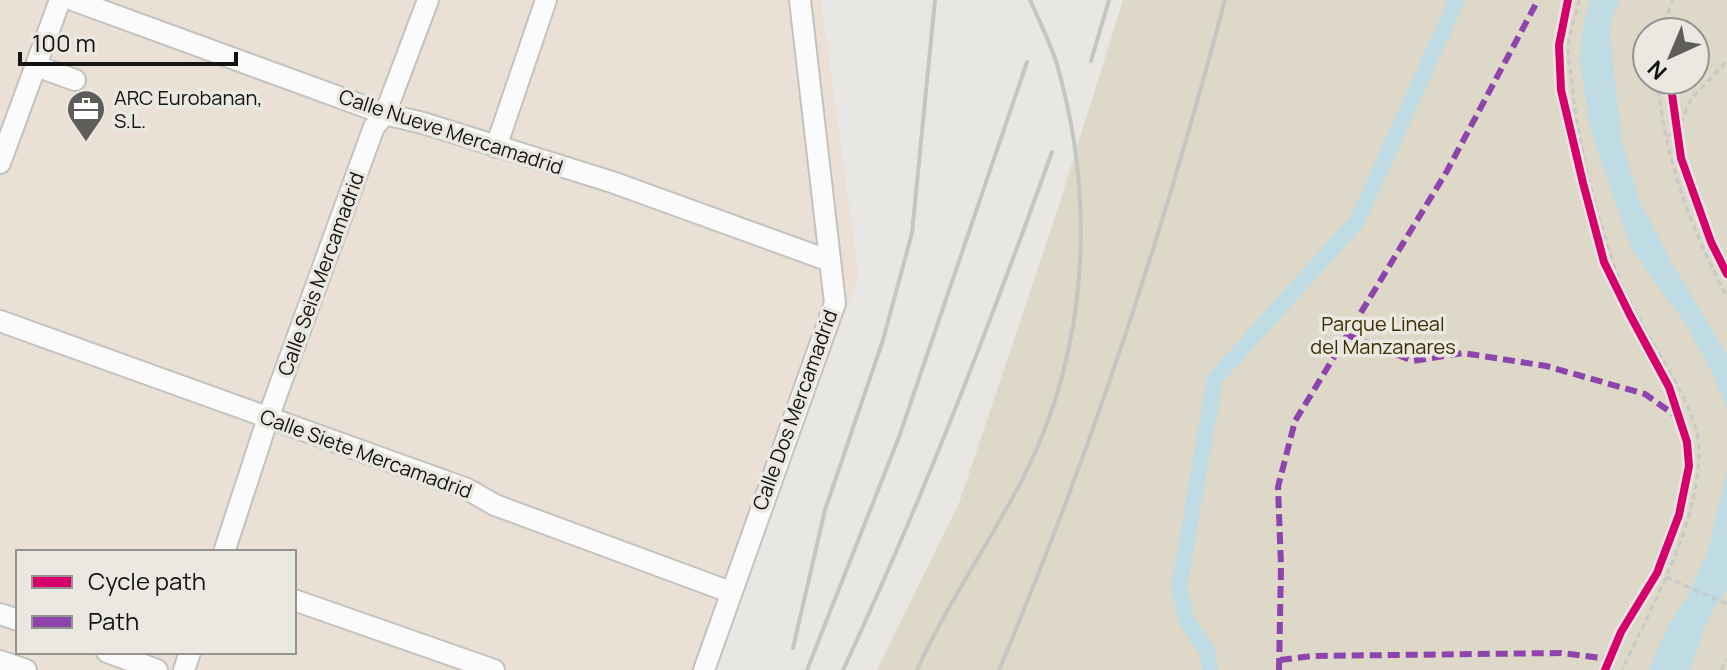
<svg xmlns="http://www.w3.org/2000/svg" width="1727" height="670" viewBox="0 0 1727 670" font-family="Manrope,sans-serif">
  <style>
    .commercial { fill: #eae0d5; fill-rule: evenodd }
    .green { fill: #ded8c8; fill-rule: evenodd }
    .water { fill: #bfdce5 }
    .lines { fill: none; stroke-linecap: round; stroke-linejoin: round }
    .canal { stroke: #bfdce5; stroke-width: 16 }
    .minor-casing { stroke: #c3c2bf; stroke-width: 24 }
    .path { stroke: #c8c8c7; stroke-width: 3; stroke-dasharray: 6 4; stroke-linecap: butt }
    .minor { stroke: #fcfbfb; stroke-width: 20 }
    .rail { stroke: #c5c5c4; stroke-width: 4 }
    .quiet { stroke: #8e44ad; stroke-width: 6; stroke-dasharray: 12 6; stroke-linecap: butt }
    .cycleway-casing { stroke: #eae8e1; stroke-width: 13 }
    .cycleway { stroke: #d6006c; stroke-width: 8 }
    .labels { text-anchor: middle; stroke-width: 7; stroke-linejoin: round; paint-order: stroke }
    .poi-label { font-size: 20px; fill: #131311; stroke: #eae8e1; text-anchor: start }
    .street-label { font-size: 20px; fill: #131311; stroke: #eae8e1 }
    .park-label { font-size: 20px; fill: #3b2f00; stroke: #eae8e1 }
  </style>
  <rect width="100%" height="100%" fill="#e8e7e3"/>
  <path class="commercial" d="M0,0H821L859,277L713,670H0ZM18,552H294V652H18Z"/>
  <path class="green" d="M1123,0H1727V670H877L959,503L1058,208ZM1647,32H1695V80H1647Z"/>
  <g class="water">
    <polygon points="1590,0 1620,0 1609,25 1622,145 1641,204 1672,263 1727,355 1727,408 1712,373 1687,326 1632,250 1590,129 1580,60 1583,26"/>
    <polygon points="1727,471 1727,589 1708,619 1690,670 1649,670 1669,624 1687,597 1708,552"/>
  </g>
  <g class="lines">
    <polyline class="canal" points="1210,670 1207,651 1187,621 1179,587 1215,379 1357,221 1457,0"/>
    <g class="minor-casing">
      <g id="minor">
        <polyline points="73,0 385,114 423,123 612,182 830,261"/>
        <polyline points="36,66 75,80"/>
        <polyline points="496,147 546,0"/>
        <polyline points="0,163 60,0"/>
        <polyline points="0,321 467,489 495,505 730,592"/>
        <polyline points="224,552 268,418 374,127 385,114 428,0"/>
        <polyline points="294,600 494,670"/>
        <polyline points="0,614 18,620"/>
        <polyline points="107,652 157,670"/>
        <polyline points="0,661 26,670"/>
        <polyline points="184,670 190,652"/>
        <polyline points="704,670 835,303 800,0"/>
      </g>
    </g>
    <g class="path">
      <path d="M1579,0C1576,15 1570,32 1568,47C1568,59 1571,72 1572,84C1578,145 1596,214 1617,273C1623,291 1635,310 1644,327C1661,359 1698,411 1699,448C1700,523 1653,603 1622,670"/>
      <polyline points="1660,32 1673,0"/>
      <path d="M1658,80C1663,156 1692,231 1727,297"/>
      <polyline points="1667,136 1677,131 1691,99 1727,61"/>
      <polyline points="1657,573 1727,604"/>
      <polyline points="1721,670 1727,660"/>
    </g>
    <use href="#minor" class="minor"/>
    <g class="rail">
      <polyline points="1091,61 1109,0"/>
      <polyline points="793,648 825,510 883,340 912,233 935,0"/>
      <polyline points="807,670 899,437 1027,62"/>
      <path d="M843,670C922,501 989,327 1052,152"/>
      <path d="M917,670C948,602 991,541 1025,474C1089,346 1096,197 1056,61C1049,41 1039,20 1030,0"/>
      <path d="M999,670C1091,453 1165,227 1225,0"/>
    </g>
    <g class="quiet">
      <polyline points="1347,335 1413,361 1463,353 1546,366 1645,394 1676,416"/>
      <polyline points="1280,660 1311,656 1561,653 1610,659"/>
      <polyline points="1279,670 1281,566 1278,487 1295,421 1447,171 1538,0"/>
    </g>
    <g class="cycleway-casing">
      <g id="cycleway">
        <polyline points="1568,0 1559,45 1561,90 1583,183 1604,262 1630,315 1669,387 1687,442 1689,466 1679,515 1657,573 1621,632 1605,670"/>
        <polyline points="1670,80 1681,158 1711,242 1727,274"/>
      </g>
    </g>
    <use href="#cycleway" class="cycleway"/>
  </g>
  <defs>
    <g id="office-pin" transform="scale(2)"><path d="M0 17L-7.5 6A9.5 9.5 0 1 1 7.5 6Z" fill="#5e5d5a" stroke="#eae8e1"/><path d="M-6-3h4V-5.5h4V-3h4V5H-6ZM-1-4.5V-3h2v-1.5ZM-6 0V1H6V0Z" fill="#fff"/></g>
  </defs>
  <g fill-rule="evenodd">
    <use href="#office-pin" x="86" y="109"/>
  </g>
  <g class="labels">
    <g class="poi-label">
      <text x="114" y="105">ARC Eurobanan,<tspan x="114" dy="23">S.L.</tspan></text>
    </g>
    <g class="street-label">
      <text transform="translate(451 132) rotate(18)" y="7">Calle Nueve Mercamadrid</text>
      <text transform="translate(321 274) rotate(-70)" y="7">Calle Seis Mercamadrid</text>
      <text transform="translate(795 410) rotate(-70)" y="7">Calle Dos Mercamadrid</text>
      <text transform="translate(366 454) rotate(20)" y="7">Calle Siete Mercamadrid</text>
    </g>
    <g class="park-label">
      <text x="1383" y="331">Parque Lineal<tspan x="1383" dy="23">del Manzanares</tspan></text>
    </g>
  </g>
  <rect x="16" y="550" width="280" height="104" fill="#eae8e1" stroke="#94938e" stroke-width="2"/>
  <rect x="32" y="576" width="40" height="12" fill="#d6006c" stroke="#94938e" stroke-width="2"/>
  <text x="88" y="590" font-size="24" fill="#131311">Cycle path</text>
  <rect x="32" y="616" width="40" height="12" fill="#8e44ad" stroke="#94938e" stroke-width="2"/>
  <text x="88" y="630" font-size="24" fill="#131311">Path</text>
  <g transform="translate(1671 56) rotate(224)"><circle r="38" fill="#eae8e1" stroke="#94938e" stroke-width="2"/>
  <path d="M0-6L14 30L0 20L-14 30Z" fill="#5e5d5a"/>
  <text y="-12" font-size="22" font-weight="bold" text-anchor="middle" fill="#131311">N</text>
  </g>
  <path d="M20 52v12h216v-12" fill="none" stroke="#131311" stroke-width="4"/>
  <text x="32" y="52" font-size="24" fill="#131311" stroke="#eae8e1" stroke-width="6" paint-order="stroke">100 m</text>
</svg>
